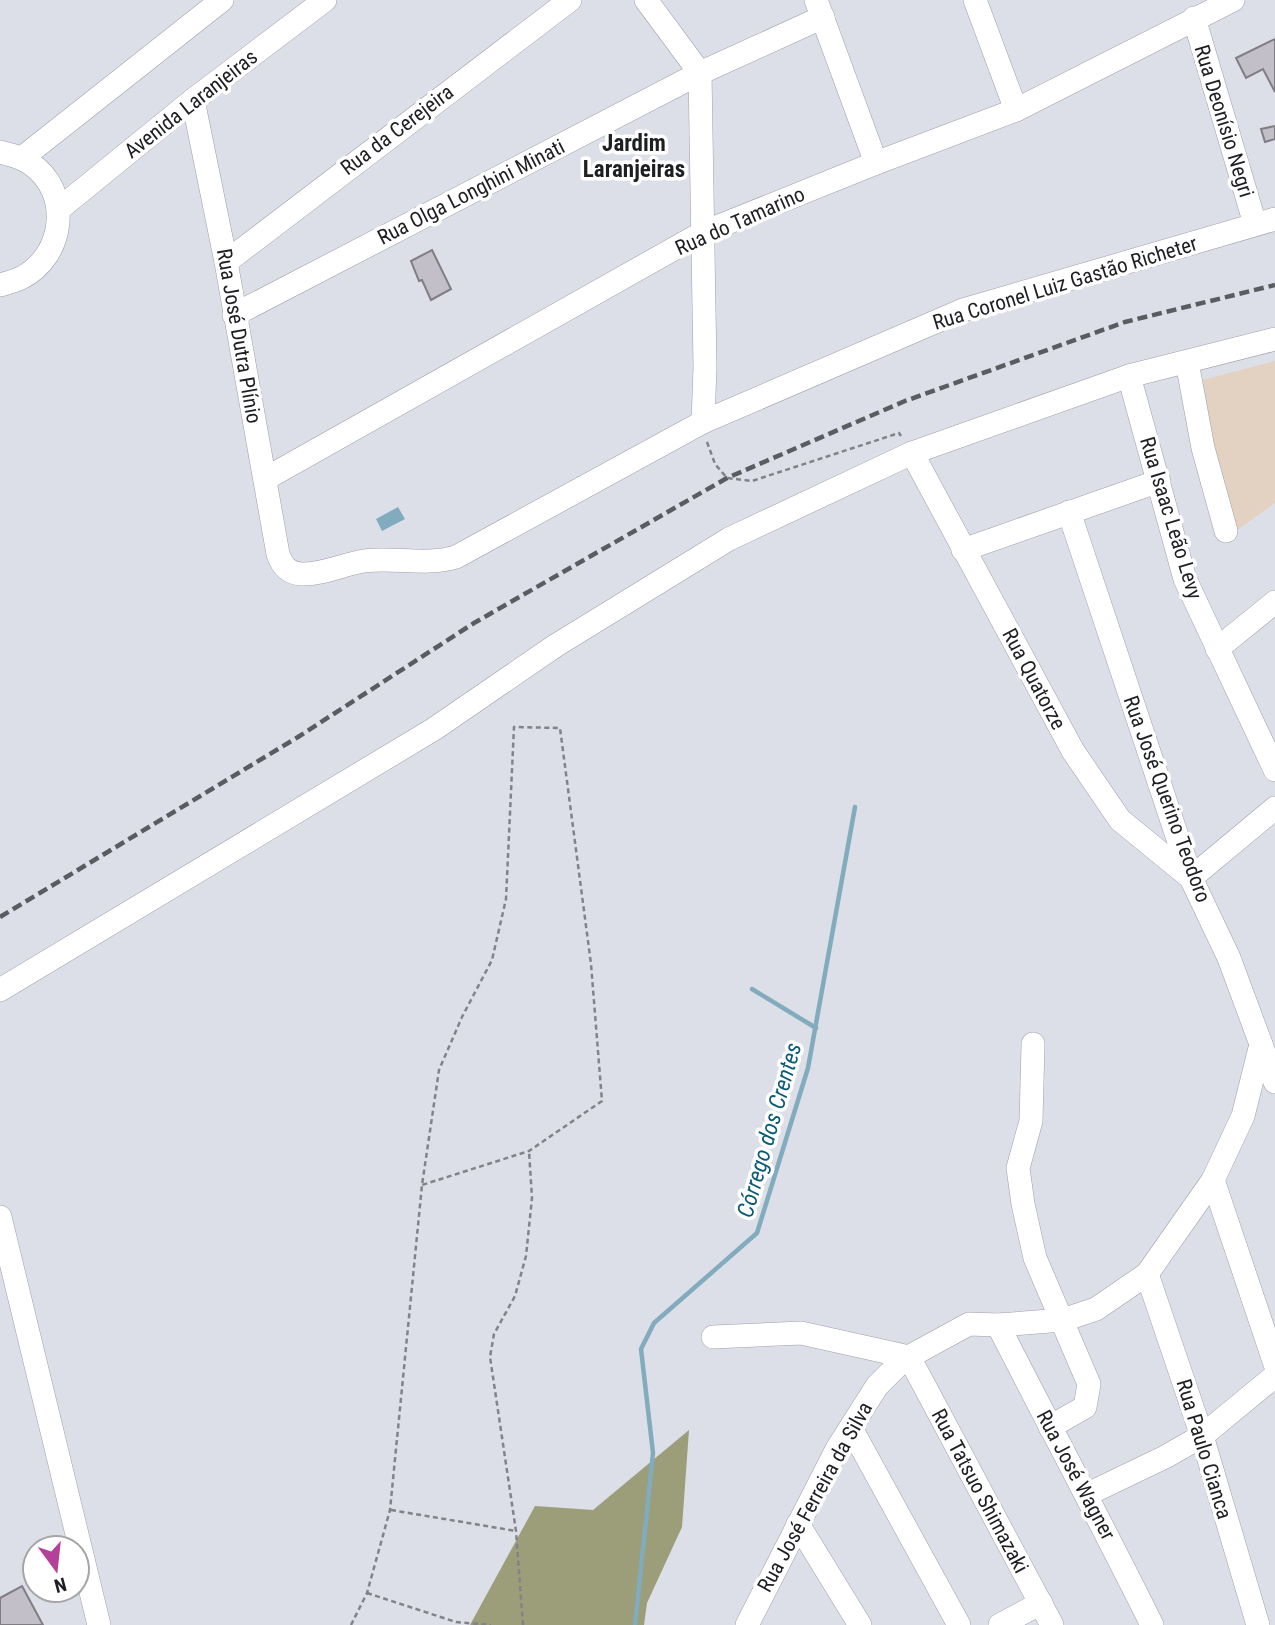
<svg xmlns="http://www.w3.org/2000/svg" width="1275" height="1625" viewBox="0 0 1275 1625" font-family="'Roboto Condensed',sans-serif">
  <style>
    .education { fill: #e3d2c1 }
    .forest { fill: #9b9e79 }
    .water { fill: #82abbe }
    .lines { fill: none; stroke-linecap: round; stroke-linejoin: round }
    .stream { stroke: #82abbe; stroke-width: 4.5 }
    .building { fill: #c2bfc8; stroke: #807d85; stroke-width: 2 }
    .minor-casing { stroke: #9ea0a9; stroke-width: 24 }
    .path { stroke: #818389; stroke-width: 2.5; stroke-dasharray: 5 3.5; stroke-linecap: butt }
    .minor { stroke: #fff; stroke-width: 23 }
    .rail { stroke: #5b5c61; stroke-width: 4.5; stroke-dasharray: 10 5; stroke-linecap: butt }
    .labels { text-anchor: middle; stroke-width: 7; stroke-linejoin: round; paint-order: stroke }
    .street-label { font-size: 21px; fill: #1e1f22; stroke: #fff }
    .neighbourhood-label { font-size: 23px; font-weight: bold; fill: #1e1f22; stroke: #fff }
    .water-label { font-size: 23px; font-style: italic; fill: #0b5b77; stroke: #fff }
  </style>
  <rect width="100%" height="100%" fill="#dcdee8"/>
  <polygon class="education" points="1275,361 1275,503 1233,533 1199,381"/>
  <polygon class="forest" points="689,1430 682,1527 647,1603 644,1625 470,1625 535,1506 593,1510"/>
  <polygon class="water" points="398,507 405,519 382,531 376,519"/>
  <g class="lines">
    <g class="stream">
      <polyline points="752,989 816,1028"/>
      <polyline points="635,1625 653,1453 641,1349 654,1323 757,1233 808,1068 855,807"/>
    </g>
  </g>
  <g class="building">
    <polygon points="1275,39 1275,92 1263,69 1246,78 1236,58"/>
    <polygon points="1275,126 1275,139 1265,142 1261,129"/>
    <polygon points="432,250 451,289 431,300 422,280 419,281 411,261"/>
    <polygon points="22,1586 43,1625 0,1625 0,1598"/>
  </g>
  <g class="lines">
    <g class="minor-casing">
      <g id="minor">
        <polyline points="646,0 700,73 705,367 703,422"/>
        <polyline points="816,0 876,163"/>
        <polyline points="975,0 1016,110"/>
        <polyline points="1194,18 1255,224"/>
        <path d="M193,100L226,262L278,554C282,566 288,573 301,574C322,575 344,564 364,561C395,557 427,566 456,557L703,422L963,310L1275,219"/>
        <path d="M0,152C11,155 22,157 31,164C72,192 65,256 21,278C15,281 7,283 0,285"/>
        <polyline points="22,158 222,0"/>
        <polyline points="59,209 193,100 325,0"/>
        <polyline points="226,262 570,0"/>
        <polyline points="234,315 700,73 823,17"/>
        <polyline points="1187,362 1203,448 1226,531"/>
        <polyline points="1129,376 1185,579 1275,770"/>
        <polyline points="912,453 1073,751 1120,820 1191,878 1275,808"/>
        <polyline points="265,479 702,233 876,163 1016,110 1233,0"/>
        <polyline points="1069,512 1191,878 1229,958 1275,1082"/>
        <polyline points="963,550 1159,481"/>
        <polyline points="1217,649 1275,602"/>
        <polyline points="0,990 434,729 555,646 729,539 912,453 1129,376 1275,339"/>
        <polyline points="1033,1044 1031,1121 1018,1168 1023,1204 1035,1258 1089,1384 1085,1407 1050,1427"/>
        <polyline points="1213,1180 1275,1364"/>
        <polyline points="0,1217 99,1625"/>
        <polyline points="1147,1274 1202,1436 1258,1625"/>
        <path d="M998,1325C1049,1425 1102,1524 1152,1625"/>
        <polyline points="713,1337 801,1333 909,1357 1052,1625"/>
        <polyline points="851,1428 959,1625"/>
        <polyline points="1088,1494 1165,1457 1202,1436 1275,1376"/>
        <polyline points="798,1524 860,1625"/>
        <polyline points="747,1625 837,1449 877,1386 903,1360 969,1324 998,1325 1063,1320 1096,1309 1147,1274 1213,1180 1243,1116 1261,1044"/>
        <polyline points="1000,1625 1041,1603"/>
      </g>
    </g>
    <g class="path">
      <polyline points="707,442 715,464 727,478 752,481 899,433 901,436"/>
      <polyline points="391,1510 516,1531"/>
      <polyline points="367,1593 456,1622 491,1625"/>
      <polyline points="351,1625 367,1593 390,1510 422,1185 439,1070 462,1017 492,960 506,899 514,727 560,728 591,964 602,1101 529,1151 422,1185"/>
      <polyline points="523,1625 516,1531 490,1357 494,1334 515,1296 526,1256 532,1198 529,1151"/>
    </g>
    <use href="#minor" class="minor"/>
    <polyline class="rail" points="0,917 298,737 474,623 727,478 905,401 1125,322 1275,285"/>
  </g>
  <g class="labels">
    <g class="street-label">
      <text transform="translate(191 104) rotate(-38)" y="7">Avenida Laranjeiras</text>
      <text transform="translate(1224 121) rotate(73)" y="7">Rua Deonísio Negri</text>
      <text transform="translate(397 130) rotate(-37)" y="7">Rua da Cerejeira</text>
      <text transform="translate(471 192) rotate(-27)" y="7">Rua Olga Longhini Minati</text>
      <text transform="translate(740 221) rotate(-24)" y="7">Rua do Tamarino</text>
      <text transform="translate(1065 283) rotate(-17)" y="7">Rua Coronel Luiz Gastão Richeter</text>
      <text transform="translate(239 336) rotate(80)" y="7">Rua José Dutra Plínio</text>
      <text transform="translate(1171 518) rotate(73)" y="7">Rua Isaac Leão Levy</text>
      <text transform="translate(1034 679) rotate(62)" y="7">Rua Quatorze</text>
      <text transform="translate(1167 799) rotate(70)" y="7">Rua José Querino Teodoro</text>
      <text transform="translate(1204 1449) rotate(73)" y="7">Rua Paulo Cianca</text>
      <text transform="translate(1076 1475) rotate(62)" y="7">Rua José Wagner</text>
      <text transform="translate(980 1491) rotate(62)" y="7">Rua Tatsuo Shimazaki</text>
      <text transform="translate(815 1497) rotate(-61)" y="7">Rua José Ferreira da Silva</text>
    </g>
    <g class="neighbourhood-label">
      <text x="634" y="151">Jardim<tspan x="634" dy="26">Laranjeiras</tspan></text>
    </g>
    <g class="water-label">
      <text transform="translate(769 1130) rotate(-74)" y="8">Córrego dos Crentes</text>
    </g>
  </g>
  <g transform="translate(56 1569) rotate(165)"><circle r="33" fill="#ffffff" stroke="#a5a5a7" stroke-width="2"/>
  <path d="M0-5L12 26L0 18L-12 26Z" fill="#b44099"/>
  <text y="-10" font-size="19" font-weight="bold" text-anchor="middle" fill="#1e1f22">N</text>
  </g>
</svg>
